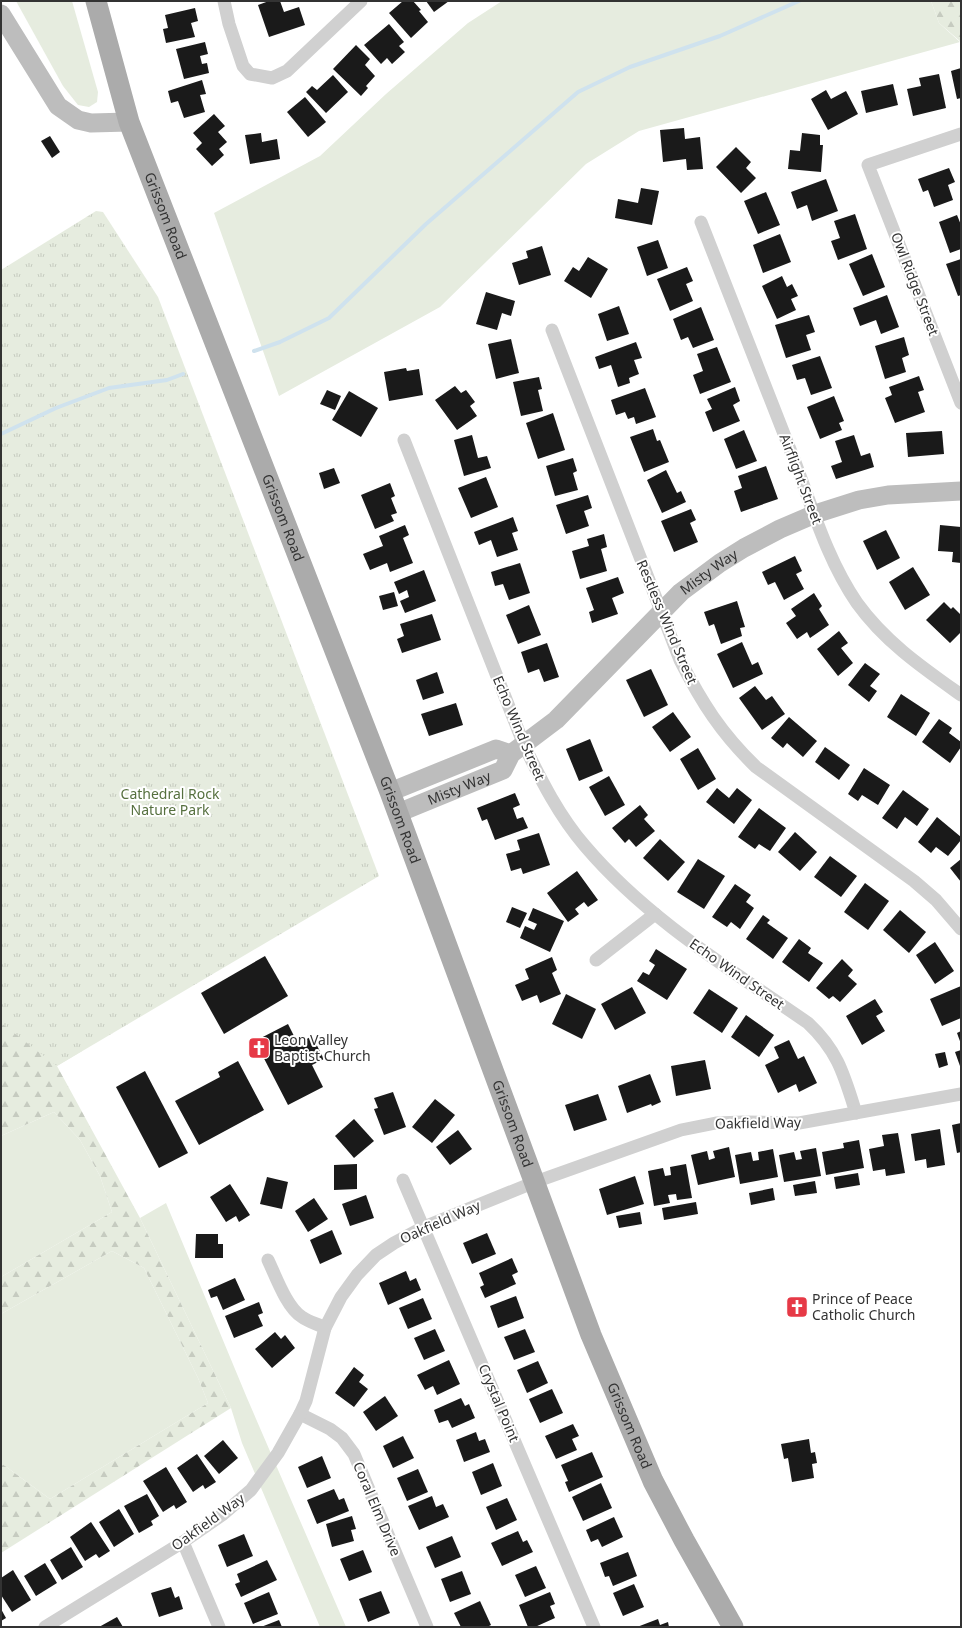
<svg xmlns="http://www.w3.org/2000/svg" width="962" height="1628" viewBox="0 0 962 1628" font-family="'Noto Sans',sans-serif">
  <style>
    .grass { fill: #e6ecdf }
    .forest { fill: url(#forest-firs) }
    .park { fill: url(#park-tufts) }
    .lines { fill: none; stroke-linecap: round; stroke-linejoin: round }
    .stream { stroke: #cfe2ee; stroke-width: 4 }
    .building { fill: #1a1a1a }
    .street { stroke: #d0d0d0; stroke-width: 13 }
    .secondary { stroke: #bdbdbd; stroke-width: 19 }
    .primary { stroke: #ababab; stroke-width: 21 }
    .labels { text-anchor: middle; stroke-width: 4; stroke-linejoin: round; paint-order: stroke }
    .street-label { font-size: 14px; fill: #333; stroke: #fff }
    .park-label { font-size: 14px; fill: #56703f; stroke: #fff }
    .poi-label { font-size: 14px; fill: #333; stroke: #fff; text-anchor: start }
  </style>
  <defs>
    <pattern id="forest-firs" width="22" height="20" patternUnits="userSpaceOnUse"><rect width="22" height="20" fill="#e6ecdf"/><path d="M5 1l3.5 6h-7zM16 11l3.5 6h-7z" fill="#c6cbc0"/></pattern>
    <pattern id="park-tufts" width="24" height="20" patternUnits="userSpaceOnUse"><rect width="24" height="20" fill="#e6ecdf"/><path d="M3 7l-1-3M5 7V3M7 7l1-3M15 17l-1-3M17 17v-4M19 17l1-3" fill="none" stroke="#c6cbc0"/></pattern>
  </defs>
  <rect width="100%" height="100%" fill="#fff"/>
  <g class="grass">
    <polygon points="16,1 72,1 98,92 97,102 89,107 78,105 63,86"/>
    <polygon points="502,1 931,1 939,23 960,42 639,131 586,164 440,307 279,396 214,213 320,156 386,94 468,23"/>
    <polygon points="54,1112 80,1140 100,1176 112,1212 1,1277 1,1136"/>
    <polygon points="166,1203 247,1398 346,1627 320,1627 242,1443 231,1408 140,1218"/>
    <polygon points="112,1251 144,1268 198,1378 208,1403 50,1499 1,1463 1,1314"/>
  </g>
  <g class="forest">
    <polygon points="931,1 961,1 961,42 939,23"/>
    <polygon points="1,863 82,1051 57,1066 140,1218 231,1408 1,1553 1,1463 50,1499 208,1403 198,1378 144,1268 112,1251 1,1314 1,1277 112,1212 100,1176 80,1140 54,1112 1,1136"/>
  </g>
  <polygon class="park" points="96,211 103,212 158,297 379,876 57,1066 1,1023 1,270"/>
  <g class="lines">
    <g class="stream">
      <polyline points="254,351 280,342 329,318 426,224 578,92 630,67 720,36 799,1"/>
      <polyline points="1,434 56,408 109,388 167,380 183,374"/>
    </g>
  </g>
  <g class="building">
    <polygon points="269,1 280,1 284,12 299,7 305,25 269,37 258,5"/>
    <polygon points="403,1 413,1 421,10 419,11 428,22 411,38 389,13"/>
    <polygon points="426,1 449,1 434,12"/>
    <polygon points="195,8 198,21 191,23 195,37 166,43 163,29 168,28 165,15"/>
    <polygon points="389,24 404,42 399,46 405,52 392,64 387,58 381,64 364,45"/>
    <polygon points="205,42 208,54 200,56 202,64 207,63 209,73 184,79 176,49"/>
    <polygon points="356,45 370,59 365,65 375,76 366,86 368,88 361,96 333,69"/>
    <polygon points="961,68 961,98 957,99 951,71"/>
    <polygon points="939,74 946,108 913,116 907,89 921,86 919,78"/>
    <polygon points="333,75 348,92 326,113 306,92 312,86 317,90"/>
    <polygon points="202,80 206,94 200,95 205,112 184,118 178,101 171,103 168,91"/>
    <polygon points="893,84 898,105 866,113 861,91"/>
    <polygon points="826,90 831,99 846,91 858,114 828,130 811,99"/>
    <polygon points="305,97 326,122 308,137 287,112"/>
    <polygon points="214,114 225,126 218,132 227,142 219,149 224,155 212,166 196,149 202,143 193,133"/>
    <polygon points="684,128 685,139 700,137 703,169 687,170 686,159 663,162 660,130"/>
    <polygon points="261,133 262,142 277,139 280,159 250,164 245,135"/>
    <polygon points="802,133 820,135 820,145 823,145 821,172 788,169 790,150 800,151"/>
    <polygon points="50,136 60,152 52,158 41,141"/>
    <polygon points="736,147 751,162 746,168 756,178 741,193 716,167"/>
    <polygon points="949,168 955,182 948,185 953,200 934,207 928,190 923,192 918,179"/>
    <polygon points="826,179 838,211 812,221 807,205 797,209 791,192"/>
    <polygon points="641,188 659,191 652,225 615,218 618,199 638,203"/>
    <polygon points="766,192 780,225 758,234 744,201"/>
    <polygon points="855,214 867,249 838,260 831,241 840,238 834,221"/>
    <polygon points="957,215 961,225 961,249 950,253 939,222"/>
    <polygon points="780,234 791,262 763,273 753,245"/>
    <polygon points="658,240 668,268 647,276 637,247"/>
    <polygon points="542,246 551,275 519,285 512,263 528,258 526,251"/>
    <polygon points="872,254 885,287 863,296 849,264"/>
    <polygon points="588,257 608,269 591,298 564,281 573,267 579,271"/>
    <polygon points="961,259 961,295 958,296 946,264"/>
    <polygon points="687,267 693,281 686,284 693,301 670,311 657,279"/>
    <polygon points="782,276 787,287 792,284 798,296 791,299 796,310 777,319 762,286"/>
    <polygon points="486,292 515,301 511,316 502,313 497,330 476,324"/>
    <polygon points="887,295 899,327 881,334 876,320 860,326 853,308"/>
    <polygon points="619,306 629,334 607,341 598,314"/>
    <polygon points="701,307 714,340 693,348 688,337 681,340 673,319"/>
    <polygon points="809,315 815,332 806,335 811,350 786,358 775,325"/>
    <polygon points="904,337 909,355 902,358 906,372 885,379 875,346"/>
    <polygon points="511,339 519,373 496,379 488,344"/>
    <polygon points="636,342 642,358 634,360 639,374 629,378 630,383 618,387 611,365 599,369 595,357"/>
    <polygon points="717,347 731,382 700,394 693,375 703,371 697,354"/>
    <polygon points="820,356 832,388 811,395 805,378 797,380 792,365"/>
    <polygon points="406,368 407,371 419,369 423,395 389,401 384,372"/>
    <polygon points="919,376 924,390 918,392 925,412 895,423 885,398 892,395 889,387"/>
    <polygon points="539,377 542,389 538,390 543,411 521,416 513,382"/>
    <polygon points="455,386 461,393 466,390 475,402 470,406 477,416 457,430 435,400"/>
    <polygon points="735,387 740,401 733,405 740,421 713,432 705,412 712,409 707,399"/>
    <polygon points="645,388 656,417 636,424 634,417 628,419 625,412 616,415 611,400"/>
    <polygon points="327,390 341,396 335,410 320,404"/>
    <polygon points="349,391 378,408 361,437 332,420"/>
    <polygon points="834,396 844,421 839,423 842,430 820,439 807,407"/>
    <polygon points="553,413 565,450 538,459 526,423"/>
    <polygon points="653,429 657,441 660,440 669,462 644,472 630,437"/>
    <polygon points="744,430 757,461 736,469 724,439"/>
    <polygon points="942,431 944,454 908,457 906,433"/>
    <polygon points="472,435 478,458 487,456 491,468 464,476 454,440"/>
    <polygon points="854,435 861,456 870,453 874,467 836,479 831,466 842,462 835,441"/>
    <polygon points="573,458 577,471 573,473 578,490 555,496 546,466"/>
    <polygon points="766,466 778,499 741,512 734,491 742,488 738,476"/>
    <polygon points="334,468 340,483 324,489 319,473"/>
    <polygon points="666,470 677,493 681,491 686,502 662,513 647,480"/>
    <polygon points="486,477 498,507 471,518 458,488"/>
    <polygon points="390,483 395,496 391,498 397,513 391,515 394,521 375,529 361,495"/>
    <polygon points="588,495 592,508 584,511 589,526 566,534 556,505"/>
    <polygon points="691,509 696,520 690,523 698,542 674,552 661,521"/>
    <polygon points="513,517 518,531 512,533 518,550 497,557 491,540 479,545 474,532"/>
    <polygon points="405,525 409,535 403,538 413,563 390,572 387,563 370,570 363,554 383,546 379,536"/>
    <polygon points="940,525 961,527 961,563 952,562 953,552 938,551"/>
    <polygon points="886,530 900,558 877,570 863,541"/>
    <polygon points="604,534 607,547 601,549 607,571 580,579 572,551 589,546 587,539"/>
    <polygon points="795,556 802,571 796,574 804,589 784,600 775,582 768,585 762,572"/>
    <polygon points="520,563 530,593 509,600 503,584 495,586 491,572"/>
    <polygon points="913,567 930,595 905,610 889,582"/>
    <polygon points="424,570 436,601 405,613 400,601 409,597 407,590 399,594 394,582"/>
    <polygon points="618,577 624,593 612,598 618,614 592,623 589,612 594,610 586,588"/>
    <polygon points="394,592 398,606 383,610 379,596"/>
    <polygon points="814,593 822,606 819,609 829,625 810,638 807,632 797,639 786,623 796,616 791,609"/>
    <polygon points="737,601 745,627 740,628 742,636 721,644 714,624 709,626 704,612"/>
    <polygon points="944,602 951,609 953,607 961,615 961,632 950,643 926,620"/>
    <polygon points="529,605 541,635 518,644 506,615"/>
    <polygon points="432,614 441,640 402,653 397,639 404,636 400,624"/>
    <polygon points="839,631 848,643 841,648 853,663 838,676 817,649"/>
    <polygon points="742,642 752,665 758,662 763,674 733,688 717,654"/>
    <polygon points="547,643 559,677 544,682 539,669 528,673 521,652"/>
    <polygon points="865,663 880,674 870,686 877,691 869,702 848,685"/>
    <polygon points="651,669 668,705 644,717 626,680"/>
    <polygon points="437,672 444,693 423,700 416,680"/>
    <polygon points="755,686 766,700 772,696 785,714 762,730 739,698"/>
    <polygon points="901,694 930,713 916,736 887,717"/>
    <polygon points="456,703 463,725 429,736 421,714"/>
    <polygon points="673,712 691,737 670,752 652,727"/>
    <polygon points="789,717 817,741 803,757 787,743 783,748 771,738"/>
    <polygon points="939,719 952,728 949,733 961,742 961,747 950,763 922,742"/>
    <polygon points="590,739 603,771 579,781 566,749"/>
    <polygon points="825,747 850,765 839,780 815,762"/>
    <polygon points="698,748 716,779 698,790 680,759"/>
    <polygon points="864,768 890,785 878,805 862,795 858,801 848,794"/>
    <polygon points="609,776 625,805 605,816 589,787"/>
    <polygon points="717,788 729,798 737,788 752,800 734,824 706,802"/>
    <polygon points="903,790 929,809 917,826 905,817 897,829 882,818"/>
    <polygon points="515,793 520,805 513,808 517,819 523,817 528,828 495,840 487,819 482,821 477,808"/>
    <polygon points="640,805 648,815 644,819 655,831 636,847 629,839 625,843 612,828"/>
    <polygon points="759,808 786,828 770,851 759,844 755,849 738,837"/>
    <polygon points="937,817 961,837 961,840 948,856 936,847 931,853 918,842"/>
    <polygon points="795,832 817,852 800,871 778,852"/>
    <polygon points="539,833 550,865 523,874 521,868 511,871 506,854 520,850 517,840"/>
    <polygon points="660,839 685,862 668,881 643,858"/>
    <polygon points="830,856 857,876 841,897 814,877"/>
    <polygon points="698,859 725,876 704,909 677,892"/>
    <polygon points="961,859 961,882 950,868"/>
    <polygon points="577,871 598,900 588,907 584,902 575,909 579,914 568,922 547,893"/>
    <polygon points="865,883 889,901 868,930 844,912"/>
    <polygon points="735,884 751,895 746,902 754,908 740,929 731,922 727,927 712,917"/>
    <polygon points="512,907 527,913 520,928 506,922"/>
    <polygon points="533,908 564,921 550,952 520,938 525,926 534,930 537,924 528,920"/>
    <polygon points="900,910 926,932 909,953 883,930"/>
    <polygon points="763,915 770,920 767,923 788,938 773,959 746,939"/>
    <polygon points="799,939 811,948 808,953 823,963 809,982 782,962"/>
    <polygon points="935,942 954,971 935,984 916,955"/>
    <polygon points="656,949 687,969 667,1000 637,981 643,972 649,975 655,965 649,961"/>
    <polygon points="265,956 288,996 224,1034 201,993"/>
    <polygon points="552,957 557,970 552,973 561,994 540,1003 537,995 522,1001 515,985 529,979 525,969"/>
    <polygon points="842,959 853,970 848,976 857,984 840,1002 833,996 829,999 816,988"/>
    <polygon points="961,986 961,1018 942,1026 930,999"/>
    <polygon points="632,987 646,1013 615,1030 601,1004"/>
    <polygon points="709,989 738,1008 722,1033 693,1013"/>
    <polygon points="566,994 596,1009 582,1039 552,1024"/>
    <polygon points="875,999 883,1012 876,1016 885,1031 862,1045 846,1016"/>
    <polygon points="746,1015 774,1035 759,1057 731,1037"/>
    <polygon points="288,1024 298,1044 312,1036 324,1059 312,1065 323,1087 288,1105 255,1041"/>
    <polygon points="961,1031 961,1044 957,1033"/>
    <polygon points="789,1040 798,1059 804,1056 817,1083 799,1092 796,1084 778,1093 765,1065 779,1058 774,1047"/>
    <polygon points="961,1050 961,1066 960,1066 955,1052"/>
    <polygon points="945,1052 948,1065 939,1068 935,1054"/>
    <polygon points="705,1060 711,1089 676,1096 671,1066"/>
    <polygon points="238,1061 264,1110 199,1145 175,1101 220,1077 218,1072"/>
    <polygon points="145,1071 188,1153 159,1168 116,1087"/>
    <polygon points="650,1074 661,1102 652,1106 651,1104 627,1113 618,1086"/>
    <polygon points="393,1092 406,1127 384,1135 374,1109 378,1108 374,1098"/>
    <polygon points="598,1094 607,1120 574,1131 565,1105"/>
    <polygon points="435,1099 455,1115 432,1143 412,1127"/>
    <polygon points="354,1119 374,1141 354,1158 335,1136"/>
    <polygon points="961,1123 961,1152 957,1153 952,1125"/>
    <polygon points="940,1129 945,1165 927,1168 926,1159 915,1161 911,1134"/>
    <polygon points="458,1130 472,1149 450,1165 436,1147"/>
    <polygon points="898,1133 905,1173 886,1176 885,1169 873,1171 869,1149 884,1146 882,1135"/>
    <polygon points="859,1140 864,1168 826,1175 822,1152 844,1148 843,1143"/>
    <polygon points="729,1147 735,1177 698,1185 691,1155 707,1151 709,1160 715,1158 713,1151"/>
    <polygon points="816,1148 821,1176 784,1182 779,1155 794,1152 796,1160 802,1159 800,1151"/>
    <polygon points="773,1149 778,1177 740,1184 735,1155 751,1152 753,1161 759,1160 758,1152"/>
    <polygon points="357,1164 357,1189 334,1190 334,1165"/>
    <polygon points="686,1164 692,1198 677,1200 676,1194 668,1195 670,1203 654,1206 648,1171 663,1168 665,1176 671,1175 670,1167"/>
    <polygon points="858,1173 860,1185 836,1189 834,1177"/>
    <polygon points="635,1176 644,1204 607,1215 599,1189"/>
    <polygon points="267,1177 288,1182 282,1209 260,1204"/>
    <polygon points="815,1181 817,1193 795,1196 793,1185"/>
    <polygon points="230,1184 250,1215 239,1222 236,1216 226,1222 210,1197"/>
    <polygon points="773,1188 775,1200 751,1205 749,1193"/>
    <polygon points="366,1195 374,1218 350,1226 342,1204"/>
    <polygon points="314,1198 328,1219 308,1232 295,1211"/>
    <polygon points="696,1202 698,1214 664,1220 662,1208"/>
    <polygon points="640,1212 642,1224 619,1228 616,1216"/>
    <polygon points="332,1230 342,1254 320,1264 310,1240"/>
    <polygon points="487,1233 496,1254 472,1264 463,1243"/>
    <polygon points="196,1234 218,1234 218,1244 223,1244 223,1258 195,1258"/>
    <polygon points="512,1258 518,1272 512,1275 516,1284 485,1298 480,1287 484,1285 479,1273"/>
    <polygon points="406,1271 410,1281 416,1278 421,1290 388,1305 379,1283"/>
    <polygon points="235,1278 245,1300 223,1310 217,1296 211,1298 208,1290"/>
    <polygon points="516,1296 524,1318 498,1328 490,1306"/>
    <polygon points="423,1298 432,1319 408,1329 399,1308"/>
    <polygon points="259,1302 263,1313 258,1315 263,1326 234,1338 225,1316"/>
    <polygon points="435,1329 445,1351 424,1360 414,1338"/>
    <polygon points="525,1329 535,1352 514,1360 504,1337"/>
    <polygon points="275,1332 281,1339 285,1335 295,1348 272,1368 255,1349"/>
    <polygon points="449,1360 460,1384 437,1395 433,1386 425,1390 417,1375"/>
    <polygon points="538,1361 548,1383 527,1393 517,1370"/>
    <polygon points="354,1367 364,1375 359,1382 368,1389 354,1407 335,1393"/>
    <polygon points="552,1389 563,1413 540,1423 529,1399"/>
    <polygon points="385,1396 398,1416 376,1431 363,1412"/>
    <polygon points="461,1398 465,1406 469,1404 475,1418 452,1428 448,1420 439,1423 434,1410"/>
    <polygon points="573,1424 579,1436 572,1439 577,1450 556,1459 545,1436"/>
    <polygon points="476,1432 479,1441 485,1439 490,1452 464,1462 456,1440"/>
    <polygon points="403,1436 414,1458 393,1468 383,1446"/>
    <polygon points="809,1439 811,1453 815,1452 817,1463 812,1464 814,1478 792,1482 788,1458 784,1459 781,1444"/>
    <polygon points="223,1440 238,1458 219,1474 204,1456"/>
    <polygon points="592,1452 603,1477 569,1492 565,1482 568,1481 561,1465"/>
    <polygon points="197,1454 216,1482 205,1489 203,1485 193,1492 177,1468"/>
    <polygon points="322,1456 331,1478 307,1488 298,1467"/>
    <polygon points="493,1463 502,1486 481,1495 472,1472"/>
    <polygon points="166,1467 187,1502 176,1509 174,1505 163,1512 143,1481"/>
    <polygon points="418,1469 428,1492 407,1501 397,1478"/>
    <polygon points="601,1483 612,1508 583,1521 572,1497"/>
    <polygon points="334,1489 339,1500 344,1498 349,1511 317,1524 307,1500"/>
    <polygon points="147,1494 159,1516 151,1521 153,1525 139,1533 124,1506"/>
    <polygon points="432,1496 436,1507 443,1504 449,1517 419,1530 408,1506"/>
    <polygon points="507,1498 517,1520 496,1530 486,1507"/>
    <polygon points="119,1509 134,1534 114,1547 99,1522"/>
    <polygon points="352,1516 356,1529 351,1530 354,1541 332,1547 326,1524"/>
    <polygon points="614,1517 623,1537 602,1547 598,1539 591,1542 586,1530"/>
    <polygon points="91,1522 110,1551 99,1558 96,1554 85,1561 70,1537"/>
    <polygon points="518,1531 523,1542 527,1540 533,1552 502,1566 491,1543"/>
    <polygon points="244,1534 253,1556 227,1567 218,1545"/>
    <polygon points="452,1536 461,1557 435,1568 426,1547"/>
    <polygon points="71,1547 83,1567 62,1580 50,1560"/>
    <polygon points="363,1550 372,1572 349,1581 340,1559"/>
    <polygon points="628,1552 637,1576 613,1586 609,1576 605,1577 600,1563"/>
    <polygon points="267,1560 277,1580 241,1597 235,1584 240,1582 237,1574"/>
    <polygon points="45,1563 57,1583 36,1596 24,1576"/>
    <polygon points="536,1566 546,1588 525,1597 515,1575"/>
    <polygon points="13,1570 31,1600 12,1612 1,1595 1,1578"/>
    <polygon points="462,1571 471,1594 450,1602 441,1579"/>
    <polygon points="634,1584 644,1607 623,1616 613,1593"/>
    <polygon points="171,1587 175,1598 179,1596 183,1609 159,1617 151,1593"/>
    <polygon points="381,1591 390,1613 368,1622 359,1599"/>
    <polygon points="269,1592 278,1614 253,1624 244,1603"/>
    <polygon points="550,1592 555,1604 550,1606 555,1618 535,1627 528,1627 519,1605"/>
    <polygon points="480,1601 491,1625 487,1627 461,1627 454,1613"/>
    <polygon points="1,1609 6,1618 1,1621"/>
    <polygon points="117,1617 123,1627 99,1627"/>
    <polygon points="658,1619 660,1625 668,1622 669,1627 637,1627"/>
    <polygon points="279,1620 282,1627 261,1627"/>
  </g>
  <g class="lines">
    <g class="street">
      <polyline points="224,1 229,24 243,66 250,74 272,78 287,71 361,1"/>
      <polyline points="961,134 868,165 961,403"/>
      <path d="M701,222C732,302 763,382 795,462C813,510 828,561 857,603C885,642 923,668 961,695"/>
      <path d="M552,330L680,660C702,703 721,733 756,767L914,881L936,900L961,929"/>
      <path d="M404,440L524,745C541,780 559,816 585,846C647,919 730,969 808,1023C838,1051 844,1075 856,1113"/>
      <polyline points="596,960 655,914"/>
      <polyline points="403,1180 594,1627"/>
      <path d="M268,1260C276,1277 287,1308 302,1317C309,1322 318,1324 325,1328"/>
      <polyline points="300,1414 330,1429 342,1438 354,1454 427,1627"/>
      <polyline points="183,1542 219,1627"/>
      <polyline points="45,1627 183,1542 222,1515 251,1490 278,1453 300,1414 306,1401 325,1328 341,1297 357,1275 376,1255 394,1243 424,1227 535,1182 681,1130 716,1123 744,1122 799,1123 961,1094"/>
    </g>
    <g class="secondary">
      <polyline points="1,14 58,106 78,120 91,123 129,122"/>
      <polyline points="390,792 496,749 511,754"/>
      <path id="s1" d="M398,813L503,770L511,754L556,720L681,592L720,563L744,548L780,529L815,514L859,500L888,495L961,491"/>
    </g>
    <path class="primary" id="s2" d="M96,1L129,122L390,792L591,1335L653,1481L684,1540L733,1627"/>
  </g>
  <defs>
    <g id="church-square" transform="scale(1.15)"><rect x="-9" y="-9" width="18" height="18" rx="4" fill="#e63946" stroke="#fff"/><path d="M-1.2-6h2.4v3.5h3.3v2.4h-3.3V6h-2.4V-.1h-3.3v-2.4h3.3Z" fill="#fff"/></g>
  </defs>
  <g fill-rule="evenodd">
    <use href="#church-square" x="259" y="1048"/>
    <use href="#church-square" x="797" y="1307"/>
  </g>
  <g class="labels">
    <g class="street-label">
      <text dy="5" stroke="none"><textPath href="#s2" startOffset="226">Grissom Road</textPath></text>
      <text transform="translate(915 284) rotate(69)" y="5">Owl Ridge Street</text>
      <text transform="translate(801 479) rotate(69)" y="5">Airflight Street</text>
      <text dy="5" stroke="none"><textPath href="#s2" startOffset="550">Grissom Road</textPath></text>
      <text dy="5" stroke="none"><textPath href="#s1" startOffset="401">Misty Way</textPath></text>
      <text transform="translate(667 622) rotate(67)" y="5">Restless Wind Street</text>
      <text transform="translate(519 728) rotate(67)" y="5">Echo Wind Street</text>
      <text dy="5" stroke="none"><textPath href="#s1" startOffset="66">Misty Way</textPath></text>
      <text dy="5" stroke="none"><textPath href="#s2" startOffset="874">Grissom Road</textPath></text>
      <text transform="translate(737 974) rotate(35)" y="5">Echo Wind Street</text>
      <text transform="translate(758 1123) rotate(-1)" y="5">Oakfield Way</text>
      <text dy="5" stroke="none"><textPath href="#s2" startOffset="1198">Grissom Road</textPath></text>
      <text transform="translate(440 1222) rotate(-24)" y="5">Oakfield Way</text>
      <text transform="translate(499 1403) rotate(67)" y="5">Crystal Point</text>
      <text dy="5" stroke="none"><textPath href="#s2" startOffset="1522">Grissom Road</textPath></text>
      <text transform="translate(377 1509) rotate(67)" y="5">Coral Elm Drive</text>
      <text transform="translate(208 1522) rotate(-36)" y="5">Oakfield Way</text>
    </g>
    <g class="park-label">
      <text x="170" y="799">Cathedral Rock<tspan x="170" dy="16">Nature Park</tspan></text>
    </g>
    <g class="poi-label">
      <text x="274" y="1045">Leon Valley<tspan x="274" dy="16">Baptist Church</tspan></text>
      <text x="812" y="1304">Prince of Peace<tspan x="812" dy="16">Catholic Church</tspan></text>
    </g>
  </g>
  <rect width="962" height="1628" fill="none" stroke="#333333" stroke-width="4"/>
</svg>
